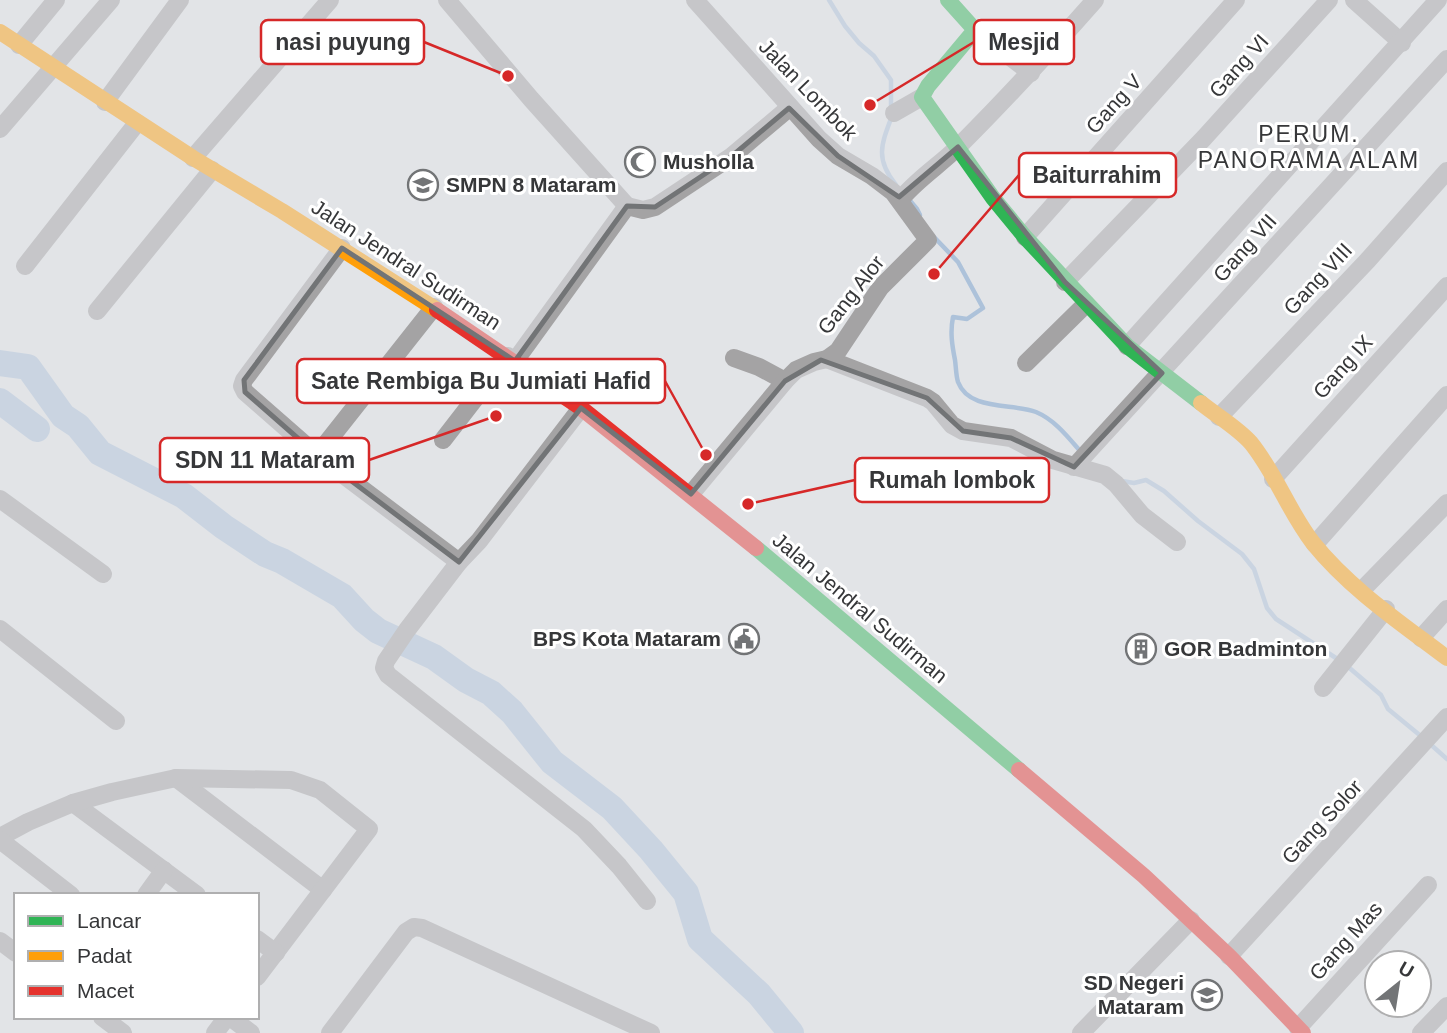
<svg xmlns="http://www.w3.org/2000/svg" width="1447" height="1033" viewBox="0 0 1447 1033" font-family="Helvetica,sans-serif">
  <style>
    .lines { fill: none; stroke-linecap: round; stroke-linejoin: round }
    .stream { stroke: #adc2da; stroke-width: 4.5 }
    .river { stroke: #adc2da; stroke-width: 26 }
    .street { stroke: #a4a3a4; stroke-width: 18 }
    .fast { stroke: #30b455; stroke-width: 16 }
    .slow { stroke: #ff9f0a; stroke-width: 16 }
    .jam { stroke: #e5322d; stroke-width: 16 }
    .marked { fill: none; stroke: #727476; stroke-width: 5; stroke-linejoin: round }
    .labels { text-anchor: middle; stroke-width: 6; stroke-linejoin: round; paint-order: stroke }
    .street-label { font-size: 21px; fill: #363739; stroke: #fff }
    .poi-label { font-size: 21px; font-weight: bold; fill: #363739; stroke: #fff; text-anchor: start }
    .neighbourhood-label { font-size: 23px; letter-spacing: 2px; fill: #363739; stroke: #fff }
    .leader { fill: none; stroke: #d62828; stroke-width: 2.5 }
    .callout-dot { fill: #d62828; stroke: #fff; stroke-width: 2.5 }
    .callout { fill: #fff; stroke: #d62828; stroke-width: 2.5 }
    .callout-label { font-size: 23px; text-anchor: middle; font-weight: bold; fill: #363739 }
  </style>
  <rect width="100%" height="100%" fill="#e2e4e7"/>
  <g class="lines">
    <g class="stream">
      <polyline points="829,0 845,26 859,43 874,56 891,80 891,107"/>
      <path d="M892,116C881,145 875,159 896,185"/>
      <polyline points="907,197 917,209 920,215"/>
      <path d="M934,237L958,262L983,308L967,319L953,317C950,332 952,345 955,360C956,367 956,376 958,382C969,411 1012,403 1036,412C1055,420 1068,437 1081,452"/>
      <polyline points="1122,481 1134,483 1146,480 1164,491 1198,521 1242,554 1254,569 1267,608 1276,619 1339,660"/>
      <polyline points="1346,665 1381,695 1388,709 1422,737"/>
      <polyline points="1429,743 1447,759"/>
    </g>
    <g class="river">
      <polyline points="0,363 28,367 63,416 78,426 100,453 184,496 224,527 265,554 282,561 342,596 364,620 378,631 434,657 466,680 491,693 512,712 552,762 612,808 651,850 686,893 700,939 759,994 791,1033"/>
      <polyline points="0,401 37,429"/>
    </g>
    <g class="street">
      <polyline points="447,0 531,99 627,206"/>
      <polyline points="1354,0 1402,43"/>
      <polyline points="975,30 1031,73"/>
      <polyline points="19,45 56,0"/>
      <polyline points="105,102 180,0"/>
      <polyline points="894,113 922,97"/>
      <polyline points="0,129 111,0"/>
      <polyline points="193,158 330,0"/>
      <path d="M900,200C917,179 940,165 959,146C1006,99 1051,50 1095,0"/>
      <polyline points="627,206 643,210 655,207 732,156 789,108"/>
      <polyline points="1025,237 1236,0"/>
      <polyline points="25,266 137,123"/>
      <polyline points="1065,282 1204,138 1329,0"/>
      <polyline points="434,307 317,455 459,562"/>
      <polyline points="97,311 212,170"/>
      <polyline points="1127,346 1438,0"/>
      <polyline points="734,358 759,367 785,381"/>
      <polyline points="827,359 927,398 933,402 952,425 963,431 1011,438 1053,460 1105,475 1116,484 1142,515 1177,542"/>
      <polyline points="515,361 627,206"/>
      <polyline points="1026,363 1086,304"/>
      <polyline points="581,408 479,541 459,562 407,630 386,661 384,668 388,675 584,829 619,866 647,901"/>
      <polyline points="1219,417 1368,260 1447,171"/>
      <polyline points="443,440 508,356"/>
      <polyline points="317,455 245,392 242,386 244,380 342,248"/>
      <polyline points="1074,467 1447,59"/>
      <polyline points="1273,479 1447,286"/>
      <polyline points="691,494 785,381 796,370 814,362 827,359 838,351 880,288 928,240 893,192 872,176 838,156 819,139 695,0"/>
      <polyline points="0,499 103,574"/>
      <polyline points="1315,544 1447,395"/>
      <polyline points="1362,590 1447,503"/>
      <polyline points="0,629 116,721"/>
      <polyline points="1421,638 1447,609"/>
      <polyline points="1323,688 1386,609"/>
      <polyline points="176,778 323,890"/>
      <polyline points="73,803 197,895"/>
      <polyline points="0,837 28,822 73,803 112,792 176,778 291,780 320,790 369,829 257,977"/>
      <polyline points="0,840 71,895"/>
      <polyline points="146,895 164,870"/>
      <polyline points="257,939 276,953"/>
      <polyline points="0,941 16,953"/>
      <polyline points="1229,956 1447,717"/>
      <polyline points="102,1017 123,1033"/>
      <polyline points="230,1017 251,1033"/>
      <polyline points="1298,1028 1428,885"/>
      <polyline points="215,1033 227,1017"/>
      <polyline points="330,1033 406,932 414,927 422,928 651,1033"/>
      <polyline points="1081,1033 1191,920"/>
      <polyline points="1421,1033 1447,1006"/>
    </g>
    <g class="fast">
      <polyline points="948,0 975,30 928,86 922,97 993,198 1025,237 1127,346 1201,403"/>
      <polyline points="756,548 1019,770"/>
    </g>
    <g class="slow">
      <polyline points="0,32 193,158 282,211 437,310"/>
      <path d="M1201,403C1217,416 1238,428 1251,443C1276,474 1289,512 1313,543C1350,589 1401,623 1447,658"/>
    </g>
    <g class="jam">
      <polyline points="437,310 581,408 756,548"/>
      <polyline points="1019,770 1144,876 1229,956 1303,1033"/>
    </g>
  </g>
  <path d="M0 0H1447V1033H0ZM789,108L838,156L899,197L958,147L1065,282L1162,373L1074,467L1011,438L963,431L927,398L821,360L785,381L691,494L581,408L459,562L317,455L245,392L244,380L342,248L515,361L627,206L655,207L732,156Z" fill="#e2e4e7" fill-opacity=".55" fill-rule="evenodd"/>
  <path class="marked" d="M789,108L838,156L899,197L958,147L1065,282L1162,373L1074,467L1011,438L963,431L927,398L821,360L785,381L691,494L581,408L459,562L317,455L245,392L244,380L342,248L515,361L627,206L655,207L732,156Z"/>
  <defs>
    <g id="mosque-ring" transform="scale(1.575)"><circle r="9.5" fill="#fff" stroke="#727476" stroke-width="1.5"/><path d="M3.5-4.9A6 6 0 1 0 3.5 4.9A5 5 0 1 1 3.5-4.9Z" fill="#727476"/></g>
    <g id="school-ring" transform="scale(1.575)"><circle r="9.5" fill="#fff" stroke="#727476" stroke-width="1.5"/><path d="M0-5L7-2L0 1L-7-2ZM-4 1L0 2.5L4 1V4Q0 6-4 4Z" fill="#727476"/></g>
    <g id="civic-ring" transform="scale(1.575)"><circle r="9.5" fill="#fff" stroke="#727476" stroke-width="1.5"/><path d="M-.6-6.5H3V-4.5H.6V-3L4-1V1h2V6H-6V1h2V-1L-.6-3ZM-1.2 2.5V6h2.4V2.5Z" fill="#727476"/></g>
    <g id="building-ring" transform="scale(1.575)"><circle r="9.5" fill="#fff" stroke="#727476" stroke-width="1.5"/><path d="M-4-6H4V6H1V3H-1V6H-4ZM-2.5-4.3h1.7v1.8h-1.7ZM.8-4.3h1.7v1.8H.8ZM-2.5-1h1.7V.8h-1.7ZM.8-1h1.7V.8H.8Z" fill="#727476"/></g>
  </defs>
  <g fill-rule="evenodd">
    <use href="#mosque-ring" x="640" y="162"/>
    <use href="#school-ring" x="423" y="185"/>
    <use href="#civic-ring" x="744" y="639"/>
    <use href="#building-ring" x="1141" y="649"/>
    <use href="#school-ring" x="1207" y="995"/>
  </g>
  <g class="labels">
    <g class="street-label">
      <text transform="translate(1239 66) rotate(-48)" y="7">Gang VI</text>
      <text transform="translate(808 90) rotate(46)" y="7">Jalan Lombok</text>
      <text transform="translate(1114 104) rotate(-48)" y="7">Gang V</text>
      <text transform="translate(1245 248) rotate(-48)" y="7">Gang VII</text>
      <text transform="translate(406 265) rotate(33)" y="7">Jalan Jendral Sudirman</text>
      <text transform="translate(1318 279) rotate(-47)" y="7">Gang VIII</text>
      <text transform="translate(851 295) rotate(-52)" y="7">Gang Alor</text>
      <text transform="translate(1343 367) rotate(-48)" y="7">Gang IX</text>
      <text transform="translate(860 608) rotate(40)" y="7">Jalan Jendral Sudirman</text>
      <text transform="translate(1322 822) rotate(-47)" y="7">Gang Solor</text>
      <text transform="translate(1346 941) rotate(-48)" y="7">Gang Mas</text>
    </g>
    <g class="poi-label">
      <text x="663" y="169">Musholla</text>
      <text x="446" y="192">SMPN 8 Mataram</text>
      <text x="721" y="646" text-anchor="end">BPS Kota Mataram</text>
      <text x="1164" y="656">GOR Badminton</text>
      <text x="1184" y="990" text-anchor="end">SD Negeri<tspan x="1184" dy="24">Mataram</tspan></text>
    </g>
    <g class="neighbourhood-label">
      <text x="1309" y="142">PERUM.<tspan x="1309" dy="26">PANORAMA ALAM</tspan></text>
    </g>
  </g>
  <path class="leader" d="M870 105L974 42M508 76L424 42M934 274L1019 175M706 455L665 381M496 416L369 460M748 504L855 480"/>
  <g class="callout-dot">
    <circle cx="870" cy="105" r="7"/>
    <circle cx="508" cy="76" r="7"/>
    <circle cx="934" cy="274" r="7"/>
    <circle cx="706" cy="455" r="7"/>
    <circle cx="496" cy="416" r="7"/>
    <circle cx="748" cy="504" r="7"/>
  </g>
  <g class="callout">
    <rect x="974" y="20" width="100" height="44" rx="7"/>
    <rect x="261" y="20" width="163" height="44" rx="7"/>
    <rect x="1019" y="153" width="157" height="44" rx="7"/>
    <rect x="297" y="359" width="368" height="44" rx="7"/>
    <rect x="160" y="438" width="209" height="44" rx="7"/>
    <rect x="855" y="458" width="194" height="44" rx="7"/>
  </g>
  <g class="callout-label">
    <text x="1024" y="50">Mesjid</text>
    <text x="343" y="50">nasi puyung</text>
    <text x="1097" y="183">Baiturrahim</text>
    <text x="481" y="389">Sate Rembiga Bu Jumiati Hafid</text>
    <text x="265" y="468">SDN 11 Mataram</text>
    <text x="952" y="488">Rumah lombok</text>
  </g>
  <rect x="14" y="893" width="245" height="126" fill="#ffffff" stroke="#afafb0" stroke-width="2"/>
  <rect x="28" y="916" width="35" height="10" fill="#30b455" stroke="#afafb0" stroke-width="2"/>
  <text x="77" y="928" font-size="21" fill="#363739">Lancar</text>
  <rect x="28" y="951" width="35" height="10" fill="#ff9f0a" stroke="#afafb0" stroke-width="2"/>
  <text x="77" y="963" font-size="21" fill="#363739">Padat</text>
  <rect x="28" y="986" width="35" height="10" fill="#e5322d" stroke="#afafb0" stroke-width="2"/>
  <text x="77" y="998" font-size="21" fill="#363739">Macet</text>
  <g transform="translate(1398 984) rotate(30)"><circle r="33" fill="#ffffff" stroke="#afafb0" stroke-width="2"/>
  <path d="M0-5L12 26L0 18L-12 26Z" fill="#727476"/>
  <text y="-10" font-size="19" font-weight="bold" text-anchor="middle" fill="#363739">U</text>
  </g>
</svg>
